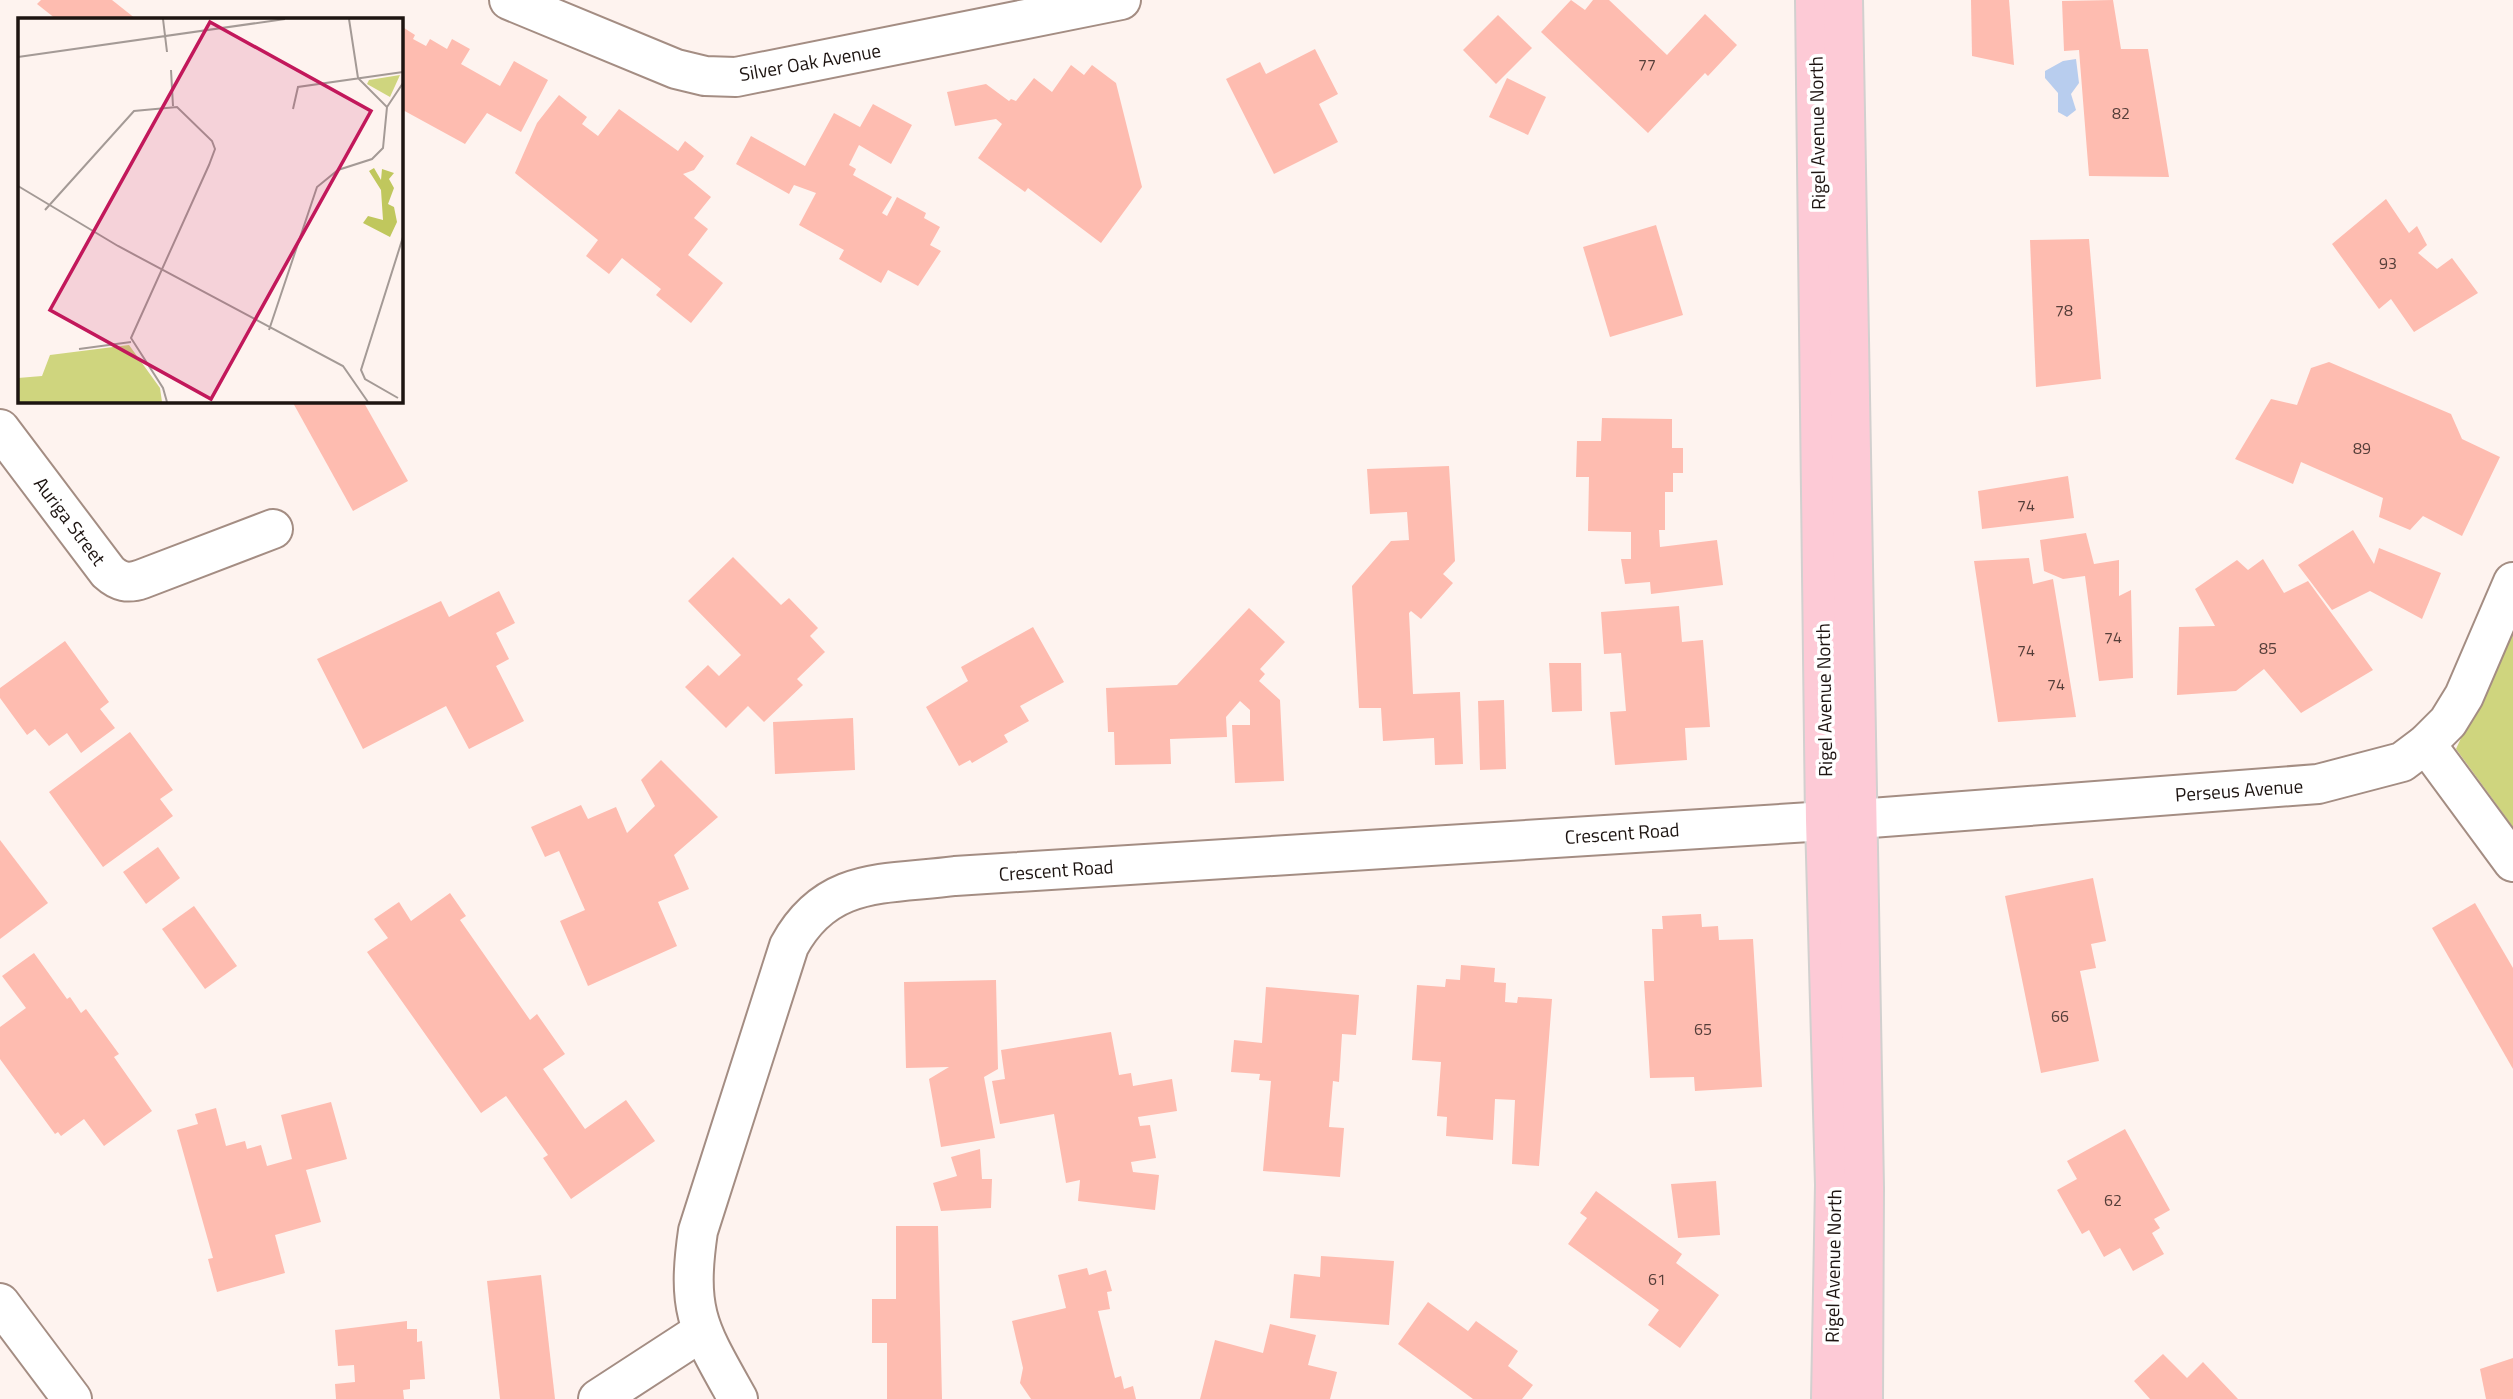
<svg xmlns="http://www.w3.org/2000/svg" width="2513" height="1399" viewBox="0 0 2513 1399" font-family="'Titillium Web',sans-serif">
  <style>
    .green { fill: #cfd57e }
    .water { fill: #b8cdee }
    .building { fill: #febcb0 }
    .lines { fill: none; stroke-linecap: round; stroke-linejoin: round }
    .minor-casing { stroke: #a48d83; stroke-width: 42 }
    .major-casing { stroke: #d2d0cf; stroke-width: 42 }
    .minor { stroke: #fff; stroke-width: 38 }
    .major { stroke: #fdcad6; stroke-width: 38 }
    .labels { text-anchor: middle; stroke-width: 7; stroke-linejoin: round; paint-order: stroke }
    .number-label { font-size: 16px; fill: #553e39 }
    .street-label { font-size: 19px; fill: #1d1411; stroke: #fff }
    .inset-road { fill: none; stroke: #a49a96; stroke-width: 2 }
    .view { fill: #c2185b; fill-opacity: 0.15; stroke: #c2185b; stroke-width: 3.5 }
    .inset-edge { fill: none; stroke: #1d1411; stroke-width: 3.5 }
  </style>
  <rect width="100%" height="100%" fill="#fef3ef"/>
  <polygon class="green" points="2513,625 2513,827 2456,749"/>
  <polygon class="water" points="2076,59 2079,83 2071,94 2076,110 2067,117 2058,112 2058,93 2045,78 2045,71 2063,61"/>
  <g class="building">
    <polygon points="41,0 112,0 136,19 56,19 37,4"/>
    <polygon points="1571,0 1585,10 1593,0 1609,0 1667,55 1705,14 1737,45 1708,76 1705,73 1648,133 1541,32"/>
    <polygon points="1971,0 2009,0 2014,65 1972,56"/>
    <polygon points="2113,0 2121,49 2148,49 2169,177 2089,176 2079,50 2064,51 2062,1"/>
    <polygon points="1498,15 1532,48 1496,84 1463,50"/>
    <polygon points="401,26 415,35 413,39 426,46 430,39 447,49 452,39 470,49 461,64 500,86 514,61 548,80 521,132 487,113 465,144 401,109"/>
    <polygon points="1315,49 1338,94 1319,104 1338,142 1274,174 1226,79 1260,62 1266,74"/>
    <polygon points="1071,65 1084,75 1092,65 1116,83 1142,187 1101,243 1028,188 1025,192 978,158 1002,124 996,119 955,126 947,92 986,84 1009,101 1011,99 1016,101 1034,78 1052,92"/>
    <polygon points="1507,78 1546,97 1528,135 1489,117"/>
    <polygon points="559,95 587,117 582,124 598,136 619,109 678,151 685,141 704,156 694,170 683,174 711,197 694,218 708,229 688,255 723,283 691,323 656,295 661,289 622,258 609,274 586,256 598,240 515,173 537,123"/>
    <polygon points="873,104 912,125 891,164 859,145 849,165 856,169 853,175 892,197 882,213 887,216 897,197 926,213 924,218 940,227 930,245 941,251 918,286 888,270 881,283 839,259 844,250 799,225 816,193 794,185 789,194 736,164 751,136 805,166 834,113 860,127"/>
    <polygon points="2386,199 2409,233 2417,226 2427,245 2418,253 2437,269 2452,258 2478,293 2414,332 2391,299 2379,309 2332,244"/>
    <polygon points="1656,225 1683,315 1610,337 1583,247"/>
    <polygon points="2089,239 2101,379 2036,387 2030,240"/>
    <polygon points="2329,362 2451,414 2462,439 2500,457 2462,536 2423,516 2410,530 2379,517 2383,498 2301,462 2293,484 2235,459 2271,399 2297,405 2311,368"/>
    <polygon points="292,401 363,401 408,481 353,511"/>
    <polygon points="1602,418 1672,419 1672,448 1683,448 1683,473 1673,473 1673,492 1665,492 1665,530 1659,530 1660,547 1717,540 1723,585 1651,594 1650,582 1625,584 1621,559 1631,559 1631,532 1588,531 1589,477 1576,477 1577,441 1601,441"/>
    <polygon points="1449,466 1455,561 1443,574 1453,583 1421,619 1411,611 1409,613 1413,694 1460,692 1463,764 1435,765 1434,738 1383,741 1381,708 1359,708 1352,586 1391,541 1409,540 1407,512 1370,514 1367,469"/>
    <polygon points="2068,476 2074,518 1982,529 1978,491"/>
    <polygon points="2353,530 2374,564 2379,548 2441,573 2422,619 2370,591 2332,610 2298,565"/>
    <polygon points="2086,533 2094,564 2119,560 2119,596 2131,590 2133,678 2099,681 2085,576 2063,579 2044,571 2040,540"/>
    <polygon points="733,557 781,605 789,598 818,628 810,636 825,652 797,679 803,685 764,722 748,706 726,728 685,687 708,665 719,676 741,655 688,601"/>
    <polygon points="2029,558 2033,584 2053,579 2076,717 1998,722 1974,561"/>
    <polygon points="2263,559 2284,593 2308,581 2373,670 2301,713 2264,669 2236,691 2177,695 2179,627 2215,626 2195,589 2237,560 2248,570"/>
    <polygon points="499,591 515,623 496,633 509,659 496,666 524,721 469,749 446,706 363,749 317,659 441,601 449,617"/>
    <polygon points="1679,606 1682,642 1703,640 1710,727 1685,728 1687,760 1615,765 1610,712 1626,711 1621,653 1604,654 1601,612"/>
    <polygon points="1249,608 1285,642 1260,669 1265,674 1259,681 1280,700 1284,781 1235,783 1232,725 1250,725 1250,710 1240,701 1226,717 1227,737 1170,739 1171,764 1115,765 1114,732 1108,732 1106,688 1177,685"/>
    <polygon points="1033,627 1064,682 1020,706 1029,721 1004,735 1008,742 972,763 970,760 959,766 926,707 968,681 961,667"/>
    <polygon points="65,641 109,702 100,709 115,728 81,753 67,733 49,746 35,729 27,735 0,698 0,688"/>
    <polygon points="1549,663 1581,663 1582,711 1552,712"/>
    <polygon points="1504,700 1506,769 1480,770 1478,701"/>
    <polygon points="853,718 855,770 775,774 773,722"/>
    <polygon points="130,732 173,790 160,799 173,816 103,867 49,792"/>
    <polygon points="661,760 718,817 674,855 689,889 658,902 677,946 588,986 560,921 585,910 559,851 545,857 531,827 581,805 588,819 616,807 627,833 655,806 641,780"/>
    <polygon points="0,840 48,903 0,939"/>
    <polygon points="158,847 180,878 146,904 123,872"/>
    <polygon points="2093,878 2106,941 2091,944 2096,968 2080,971 2099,1061 2041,1073 2005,896"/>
    <polygon points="450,893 466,916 460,920 530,1020 537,1014 565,1054 543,1069 585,1129 626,1100 655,1141 571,1199 543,1158 548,1155 506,1096 481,1113 367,952 388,938 374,919 399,902 411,921"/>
    <polygon points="2475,903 2513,968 2513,1069 2432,928"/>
    <polygon points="194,906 237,966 205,989 162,929"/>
    <polygon points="1701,914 1702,927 1718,926 1719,940 1753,939 1762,1087 1695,1091 1694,1077 1650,1078 1644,981 1654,981 1652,929 1663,929 1662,916"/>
    <polygon points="34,953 67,999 70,997 81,1013 86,1009 119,1054 114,1057 152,1111 104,1146 84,1119 61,1136 58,1132 55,1134 0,1059 0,1027 26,1008 2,976"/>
    <polygon points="1461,965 1495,968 1494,982 1506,983 1505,1002 1517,1003 1518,997 1552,999 1539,1166 1512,1164 1515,1100 1495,1099 1493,1140 1446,1136 1447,1117 1437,1116 1441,1062 1412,1060 1417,985 1445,987 1446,979 1460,980"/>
    <polygon points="996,980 998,1069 984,1077 995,1138 941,1147 929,1079 949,1067 906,1068 904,982"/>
    <polygon points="1266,987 1359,995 1356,1035 1342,1034 1339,1082 1333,1081 1329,1127 1344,1128 1340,1177 1263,1171 1271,1081 1259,1080 1260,1074 1231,1072 1234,1040 1262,1043"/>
    <polygon points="1111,1032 1119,1075 1131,1073 1133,1086 1172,1079 1177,1111 1138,1117 1140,1126 1150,1125 1156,1158 1131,1162 1133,1172 1159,1175 1155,1210 1078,1201 1080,1180 1066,1183 1054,1114 1000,1124 992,1081 1005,1079 1001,1050"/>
    <polygon points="331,1102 347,1159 306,1170 321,1222 275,1235 285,1273 217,1292 208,1259 213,1258 177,1130 198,1124 195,1114 216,1108 226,1146 245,1141 247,1149 261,1145 267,1166 292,1159 281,1115"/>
    <polygon points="2125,1129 2170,1210 2154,1219 2160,1228 2152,1233 2164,1254 2133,1271 2120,1248 2104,1257 2089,1230 2082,1234 2057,1190 2077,1179 2067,1161"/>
    <polygon points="980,1149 982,1179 992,1179 991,1208 941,1211 933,1183 957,1176 951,1157"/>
    <polygon points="1716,1181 1720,1235 1678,1238 1671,1184"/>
    <polygon points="1596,1191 1682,1254 1676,1263 1719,1295 1680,1348 1648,1325 1659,1310 1568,1244 1587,1218 1580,1213"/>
    <polygon points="896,1226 938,1226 942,1399 887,1399 887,1343 872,1343 872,1299 896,1299"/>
    <polygon points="1321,1256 1394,1261 1389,1325 1290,1318 1294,1274 1320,1277"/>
    <polygon points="1087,1268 1089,1275 1106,1270 1112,1291 1107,1292 1110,1309 1098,1311 1115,1378 1121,1376 1124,1389 1133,1386 1136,1399 1031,1399 1020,1383 1023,1368 1012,1321 1066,1308 1058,1275"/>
    <polygon points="541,1275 555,1399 500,1399 487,1281"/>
    <polygon points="1428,1302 1468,1331 1476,1321 1518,1351 1508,1366 1533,1385 1522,1399 1473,1399 1398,1344"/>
    <polygon points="407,1321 407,1329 417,1329 417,1342 422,1341 425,1379 410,1380 410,1389 403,1390 404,1399 336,1399 335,1384 355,1382 354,1365 338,1366 335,1330"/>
    <polygon points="1270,1324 1316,1335 1308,1365 1337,1372 1330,1399 1200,1399 1215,1340 1263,1353"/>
    <polygon points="2163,1354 2187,1378 2203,1362 2238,1399 2150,1399 2134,1381"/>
    <polygon points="2513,1358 2513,1399 2486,1399 2480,1369"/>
  </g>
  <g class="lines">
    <g class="minor-casing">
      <g id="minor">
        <polyline points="509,0 676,69 705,76 736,77 1121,0"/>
        <path d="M0,429L108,572C119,582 128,584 142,579L273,529"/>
        <polyline points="2426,744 2513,862"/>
        <polyline points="0,1303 72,1399"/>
        <polyline points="598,1399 701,1332"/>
        <path d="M738,1399C699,1329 686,1313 698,1231L789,946C827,876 885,885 955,876L1858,819L2318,784L2402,762L2426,744L2448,722L2464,696L2513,582"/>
      </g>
    </g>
    <g class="major-casing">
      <g id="major">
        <polyline points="1815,0 1825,820 1835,1185 1831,1399"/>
        <polyline points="1843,0 1864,1188 1863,1399"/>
      </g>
    </g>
    <use href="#minor" class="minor"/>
    <use href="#major" class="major"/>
  </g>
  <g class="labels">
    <g class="number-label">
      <text x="1647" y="70">77</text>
      <text x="2121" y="119">82</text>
      <text x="2388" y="269">93</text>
      <text x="2064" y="316">78</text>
      <text x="2362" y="454">89</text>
      <text x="2026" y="511">74</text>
      <text x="2113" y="643">74</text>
      <text x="2268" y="654">85</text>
      <text x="2026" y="656">74</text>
      <text x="2056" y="690">74</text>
      <text x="2060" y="1022">66</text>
      <text x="1703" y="1035">65</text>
      <text x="2113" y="1206">62</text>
      <text x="1657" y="1285">61</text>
    </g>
    <g class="street-label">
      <text transform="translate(810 62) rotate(-10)" y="7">Silver Oak Avenue</text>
      <text transform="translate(1817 133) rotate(-91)" y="7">Rigel Avenue North</text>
      <text transform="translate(70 521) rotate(53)" y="7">Auriga Street</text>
      <text transform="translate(1824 700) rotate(-91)" y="7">Rigel Avenue North</text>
      <text transform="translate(2239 790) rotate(-4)" y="7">Perseus Avenue</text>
      <text transform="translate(1622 833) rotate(-4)" y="7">Crescent Road</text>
      <text transform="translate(1056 870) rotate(-4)" y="7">Crescent Road</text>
      <text transform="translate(1833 1266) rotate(-89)" y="7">Rigel Avenue North</text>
    </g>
  </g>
  <g transform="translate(18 18)">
    <rect width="385" height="385" fill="#fef3ef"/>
    <path d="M382,57L372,79L349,66L351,62ZM111,327L142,370L144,384H0V360L24,358L32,337Z" fill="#cfd57e"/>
    <path d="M356,150L363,162L364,151L376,155L371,161L376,170L370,186L376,189L379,204L372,219L345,205L350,198L365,202L363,172L351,153Z" fill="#c0c75d"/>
    <path class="inset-road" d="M145,1L149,34M0,39L267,1M153,52L155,88M369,89L385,65M275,91L280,69L385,54M0,168L100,228L325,348L350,384M27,192L116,93L159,89L194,123L197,131L191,147L113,320L145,370L149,384M251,312L299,169L320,152L354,141L365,130L369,89L340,60L331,1M61,331L113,324M380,380L347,361L343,352L385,219"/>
    <path class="view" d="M192,4L353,93L193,381L32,292Z"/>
    <rect width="385" height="385" class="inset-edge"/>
  </g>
</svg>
